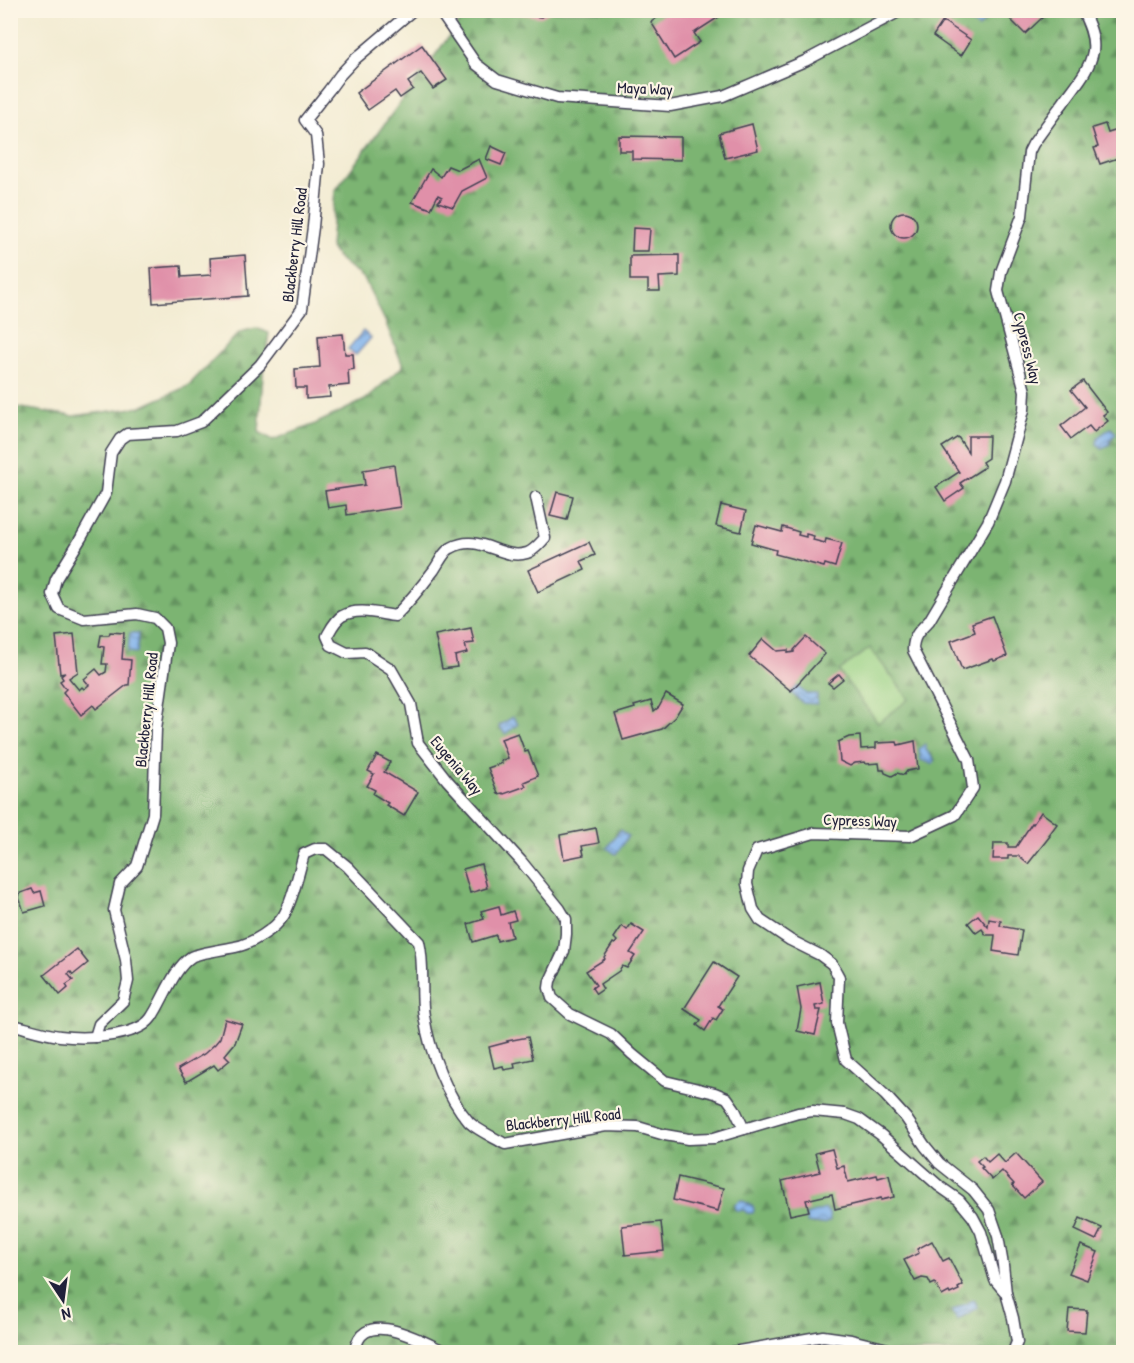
<svg xmlns="http://www.w3.org/2000/svg" width="1134" height="1363" viewBox="0 0 1134 1363" font-family="'Patrick Hand',sans-serif">
  <style>
    .forest { fill: url(#forest-firs); stroke: #4e6b56; stroke-width: 1.5 }
    .garden { fill: #9ad285; stroke: #5e7a60; stroke-width: 1.5 }
    .water { fill: url(#water-waves); stroke: #516a94; stroke-width: 1.5 }
    .building { fill: #e090a9 }
    .lines { fill: none; stroke-linecap: round; stroke-linejoin: round }
    .street-casing { stroke: #414052; stroke-width: 13 }
    .street { stroke: #fff; stroke-width: 10 }
    .labels { text-anchor: middle; stroke-width: 4.5; stroke-linejoin: round; paint-order: stroke }
    .street-label { font-size: 16px; fill: #22223b; stroke: #fcf5e5 }
  </style>
  <defs>
    <pattern id="forest-firs" width="22" height="20" patternUnits="userSpaceOnUse" patternTransform="scale(1.5)"><rect width="22" height="20" fill="#7bb472"/><path d="M5 1l3.5 6h-7zM16 11l3.5 6h-7z" fill="#64925f"/></pattern>
    <pattern id="water-waves" width="16" height="10" patternUnits="userSpaceOnUse" patternTransform="scale(1.5)"><rect width="16" height="10" fill="#80b2ec"/><path d="M0 5q4-4 8 0t8 0" fill="none" stroke="#6890c0"/></pattern>
  </defs>
  <rect width="100%" height="100%" fill="#fcf5e5"/>
  <filter id="ink" filterUnits="userSpaceOnUse"><feTurbulence type="fractalNoise" baseFrequency=".0167" numOctaves="2"/><feDisplacementMap in="SourceGraphic" scale="12" xChannelSelector="R" yChannelSelector="G"/><feConvolveMatrix kernelMatrix="1 2 1 2 8 2 1 2 1" color-interpolation-filters="sRGB"/></filter>
  <filter id="wash" filterUnits="userSpaceOnUse"><feTurbulence type="fractalNoise" baseFrequency=".008" numOctaves="4" result="noise"/><feDisplacementMap in="SourceGraphic" scale="24" xChannelSelector="R" yChannelSelector="G"/><feGaussianBlur stdDeviation="1.35" result="paint"/><feColorMatrix in="noise" values="0 0 0 0 0 0 0 0 0 0 0 0 0 0 0 0 0 1.4 0 .05"/><feComposite in="paint" operator="in"/></filter>
  <g filter="url(#wash)">
    <rect width="100%" height="100%" fill="#f3ecd3"/>
    <polygon class="forest" points="470,11 1123,11 1123,1352 11,1352 11,410 15,407 73,416 141,407 188,386 240,332 256,328 269,333 263,373 259,432 273,440 313,425 365,400 403,366 385,321 364,279 337,257 330,246 335,191 467,12"/>
    <polygon class="garden" points="870,648 909,699 878,723 839,671"/>
    <g class="water">
      <polygon points="979,11 991,11 979,28 971,23"/>
      <polygon points="363,331 371,338 356,355 348,349"/>
      <polygon points="1111,428 1116,433 1109,442 1110,444 1102,449 1097,444 1098,437"/>
      <polygon points="130,633 139,633 137,653 128,652"/>
      <polygon points="797,686 806,694 817,694 817,704 803,703 791,693"/>
      <polygon points="513,717 518,724 505,734 499,726"/>
      <polygon points="925,744 926,744 926,750 934,759 934,762 932,764 921,760 919,749"/>
      <polygon points="620,830 628,836 616,854 607,848"/>
      <polygon points="741,1200 753,1206 754,1210 753,1213 747,1213 744,1210 738,1211 735,1209 735,1204"/>
      <path d="M825,1209L829,1213L830,1221C823,1226 815,1224 807,1223L806,1215Z"/>
      <polygon points="974,1299 978,1308 957,1320 952,1311"/>
    </g>
    <g id="blocks">
      <g class="building">
        <polygon points="515,10 554,10 541,17 518,14"/>
        <polygon points="669,10 715,10 719,17 694,33 700,42 674,59 651,22"/>
        <polygon points="1019,10 1037,10 1043,17 1025,34 1010,19"/>
        <polygon points="943,21 971,40 961,56 933,36"/>
        <polygon points="422,45 447,80 433,89 421,73 408,82 413,89 400,98 395,91 368,110 356,93"/>
        <polygon points="752,124 758,150 725,158 719,133"/>
        <polygon points="1105,124 1108,133 1121,129 1124,137 1124,156 1100,164 1094,148 1098,147 1092,128"/>
        <polygon points="619,136 681,137 681,160 632,159 632,151 619,151"/>
        <polygon points="491,146 506,153 501,165 486,159"/>
        <polygon points="479,159 487,178 462,191 453,207 438,202 442,197 438,195 431,209 412,202 431,169 441,177 448,166 458,170"/>
        <circle cx="904" cy="225" r="13"/>
        <polygon points="633,228 650,229 648,251 632,251"/>
        <polygon points="245,255 248,296 153,303 151,268 181,266 182,277 211,275 210,258"/>
        <polygon points="679,255 679,276 659,277 660,291 648,291 648,280 630,280 630,256"/>
        <polygon points="343,334 345,354 353,354 354,369 348,370 349,385 329,387 330,397 306,399 306,388 296,388 295,369 320,367 318,336"/>
        <polygon points="1083,381 1107,412 1103,415 1108,421 1094,432 1089,426 1071,439 1061,426 1085,407 1071,390"/>
        <polygon points="968,436 989,436 988,458 982,462 985,467 960,483 964,488 945,501 936,487 959,472 942,447 958,437 968,452"/>
        <polygon points="394,465 400,507 347,515 346,505 328,508 325,491 365,485 363,470"/>
        <polygon points="557,492 573,496 567,520 550,516"/>
        <polygon points="721,505 746,511 741,532 716,526"/>
        <polygon points="756,525 782,532 783,527 799,532 798,535 806,537 806,534 814,536 813,540 825,543 826,539 842,543 835,567 825,564 824,567 775,554 776,550 751,543"/>
        <polygon points="589,542 595,555 581,561 585,570 538,592 528,570"/>
        <polygon points="992,616 1007,656 994,661 993,659 962,670 951,641 975,632 972,623"/>
        <polygon points="471,628 474,643 465,644 467,653 455,656 457,667 442,669 435,635"/>
        <polygon points="110,632 124,633 122,659 131,660 129,685 127,685 96,709 93,705 81,715 63,692 66,689 60,681 63,679 61,676 65,673 60,674 56,636 74,634 78,672 69,678 79,690 82,687 84,689 89,685 84,679 96,669 101,675 106,672 107,664 102,664 104,647 99,646 101,635 109,635"/>
        <polygon points="806,637 825,654 791,691 749,656 763,639 777,651 788,650 788,653 794,652 794,650"/>
        <polygon points="839,674 843,679 833,687 828,683"/>
        <polygon points="666,694 683,704 675,717 662,729 623,740 615,714 635,708 634,706 651,701 654,711 659,707"/>
        <polygon points="518,733 525,752 528,751 538,776 524,782 526,786 504,794 503,793 498,794 488,768 502,763 501,761 508,758 501,739"/>
        <polygon points="860,736 861,749 876,748 876,743 897,742 898,745 915,741 918,769 907,771 904,775 897,773 892,776 885,773 884,770 880,770 879,763 866,764 865,762 855,763 850,766 840,761 838,742 849,737"/>
        <polygon points="377,755 390,762 384,772 418,792 404,816 386,805 388,803 373,794 375,790 367,786 374,774 368,771"/>
        <polygon points="1041,812 1057,824 1049,835 1050,836 1028,864 1018,856 1008,856 1008,859 993,859 994,843 1008,843 1008,847 1016,847 1032,823 1033,824"/>
        <polygon points="596,828 599,843 582,846 584,855 564,859 560,835"/>
        <polygon points="481,864 487,888 470,893 463,869"/>
        <polygon points="32,889 34,893 41,891 45,906 24,912 18,894"/>
        <polygon points="499,906 501,915 513,911 516,920 508,922 512,937 497,941 496,935 473,942 468,924 484,919 481,911"/>
        <polygon points="978,915 988,927 989,919 1001,921 1000,926 1022,930 1018,955 993,951 995,935 986,935 982,929 976,933 968,923"/>
        <polygon points="631,924 644,932 630,953 635,956 627,968 622,966 619,971 600,984 603,989 596,994 592,988 596,985 586,971 605,959 604,957 613,943 615,944 617,941 614,938 622,926 627,930"/>
        <polygon points="77,949 88,963 73,975 71,972 68,974 73,980 66,985 68,988 60,995 44,975"/>
        <polygon points="714,962 737,977 718,1006 723,1009 716,1020 713,1018 705,1031 697,1025 701,1020 684,1009"/>
        <polygon points="820,982 824,1004 815,1006 816,1010 821,1010 815,1035 797,1031 801,1009 797,987"/>
        <polygon points="225,1019 242,1024 235,1043 225,1055 230,1060 218,1070 214,1065 186,1082 178,1069 204,1054 215,1044 220,1038"/>
        <polygon points="528,1037 533,1059 514,1063 515,1068 504,1070 503,1066 494,1068 489,1047 508,1042 507,1041"/>
        <polygon points="832,1149 837,1168 844,1166 848,1182 877,1175 878,1178 889,1175 894,1197 881,1200 881,1198 835,1209 832,1194 806,1200 809,1211 790,1215 782,1181 820,1172 815,1153"/>
        <polygon points="1016,1153 1042,1182 1024,1198 1012,1185 1014,1184 1002,1171 992,1180 981,1168 983,1167 977,1161 983,1156 988,1162 997,1154 1005,1163"/>
        <polygon points="678,1177 724,1188 718,1211 673,1200"/>
        <polygon points="1080,1218 1102,1228 1096,1240 1075,1230"/>
        <polygon points="661,1222 664,1251 625,1255 622,1226"/>
        <polygon points="932,1241 943,1261 949,1258 963,1285 958,1288 959,1290 950,1294 949,1292 942,1296 935,1283 931,1285 928,1279 922,1278 915,1281 904,1260 919,1253 917,1249"/>
        <polygon points="1081,1245 1098,1252 1087,1280 1069,1273"/>
        <polygon points="1069,1309 1087,1310 1085,1332 1067,1331"/>
      </g>
    </g>
  </g>
  <g filter="url(#ink)">
    <use href="#blocks" fill-opacity="0" stroke="#414052" stroke-width="1.5"/>
    <g class="lines">
      <g class="street-casing">
        <g id="street">
          <polyline points="439,10 476,64 497,80 557,98 670,106 723,96 805,61 902,10"/>
          <path d="M536,497L545,538C540,543 534,551 527,553C501,561 480,532 451,548C444,551 439,563 434,570C422,586 409,602 395,616C379,614 358,607 342,616C335,620 331,629 327,636L331,645L347,653L365,652L391,669L411,704L418,743L447,780L521,861L560,909L566,919V934L564,951L550,981L549,988L552,998L570,1014L611,1034L632,1054L665,1081L715,1093L727,1098L734,1108L744,1129"/>
          <path d="M10,1024C27,1028 43,1034 60,1036C82,1039 137,1038 151,1018C163,1001 173,969 191,957C197,953 227,949 235,947C251,944 276,929 284,915C294,897 298,874 304,854L315,849H326L348,867L419,942C425,967 420,992 424,1016C429,1050 447,1097 469,1122C477,1130 495,1138 505,1144L606,1126L638,1127L665,1135L688,1139L714,1138L798,1113L813,1111L845,1114L859,1119L881,1135L939,1186L959,1200L973,1217L981,1232L995,1280L1006,1293"/>
          <polyline points="95,1037 99,1024 123,1001 128,981 126,960 114,910 120,884 137,866 153,814 156,729 168,643 165,628 155,618 137,614 84,619 59,609 52,594 56,579 81,538 106,493 111,453 120,439 127,434 177,431 201,422 260,365 302,309 313,227 319,164 316,135 305,120 329,90 340,75 354,60 413,10"/>
          <path d="M355,1352C360,1305 423,1342 446,1352"/>
          <polyline points="733,1352 823,1336 851,1340 900,1352"/>
          <path d="M1013,1352L1017,1342L1013,1318L1006,1293L1003,1265L998,1236L989,1210L973,1190L939,1163L925,1146L906,1118L885,1095L846,1060L837,1023L839,977L832,964L820,955L790,940L760,920L753,909L747,884L748,871L757,850L814,833L910,836L955,815L973,788L969,760L913,650C913,636 919,631 929,621L988,522L1005,481L1024,410L1025,391L998,291L1001,272L1022,216L1029,152L1033,144C1043,130 1053,116 1063,103C1074,87 1090,70 1093,51C1095,37 1088,22 1082,10"/>
        </g>
      </g>
      <use href="#street" class="street"/>
    </g>
  </g>
  <g class="labels">
    <g class="street-label">
      <text transform="translate(645 88) rotate(2)" y="6">Maya Way</text>
      <text transform="translate(294 245) rotate(-83)" y="6">Blackberry Hill Road</text>
      <text transform="translate(1028 348) rotate(76)" y="6">Cypress Way</text>
      <text transform="translate(146 710) rotate(-84)" y="6">Blackberry Hill Road</text>
      <text transform="translate(457 765) rotate(50)" y="6">Eugenia Way</text>
      <text transform="translate(860 820) rotate(2)" y="6">Cypress Way</text>
      <text transform="translate(563 1119) rotate(-6)" y="6">Blackberry Hill Road</text>
    </g>
  </g>
  <rect width="1134" height="1363" fill="none" stroke="#fcf5e5" stroke-width="36"/>
  <g transform="translate(63 1300) rotate(167)" stroke="#fcf5e5" stroke-width="4.5" paint-order="stroke">
  <path d="M0-4.5L10 22L0 15L-10 22Z" fill="#22223b"/>
  <text y="-9" font-size="16" font-weight="bold" text-anchor="middle" fill="#22223b">N</text>
  </g>
</svg>
